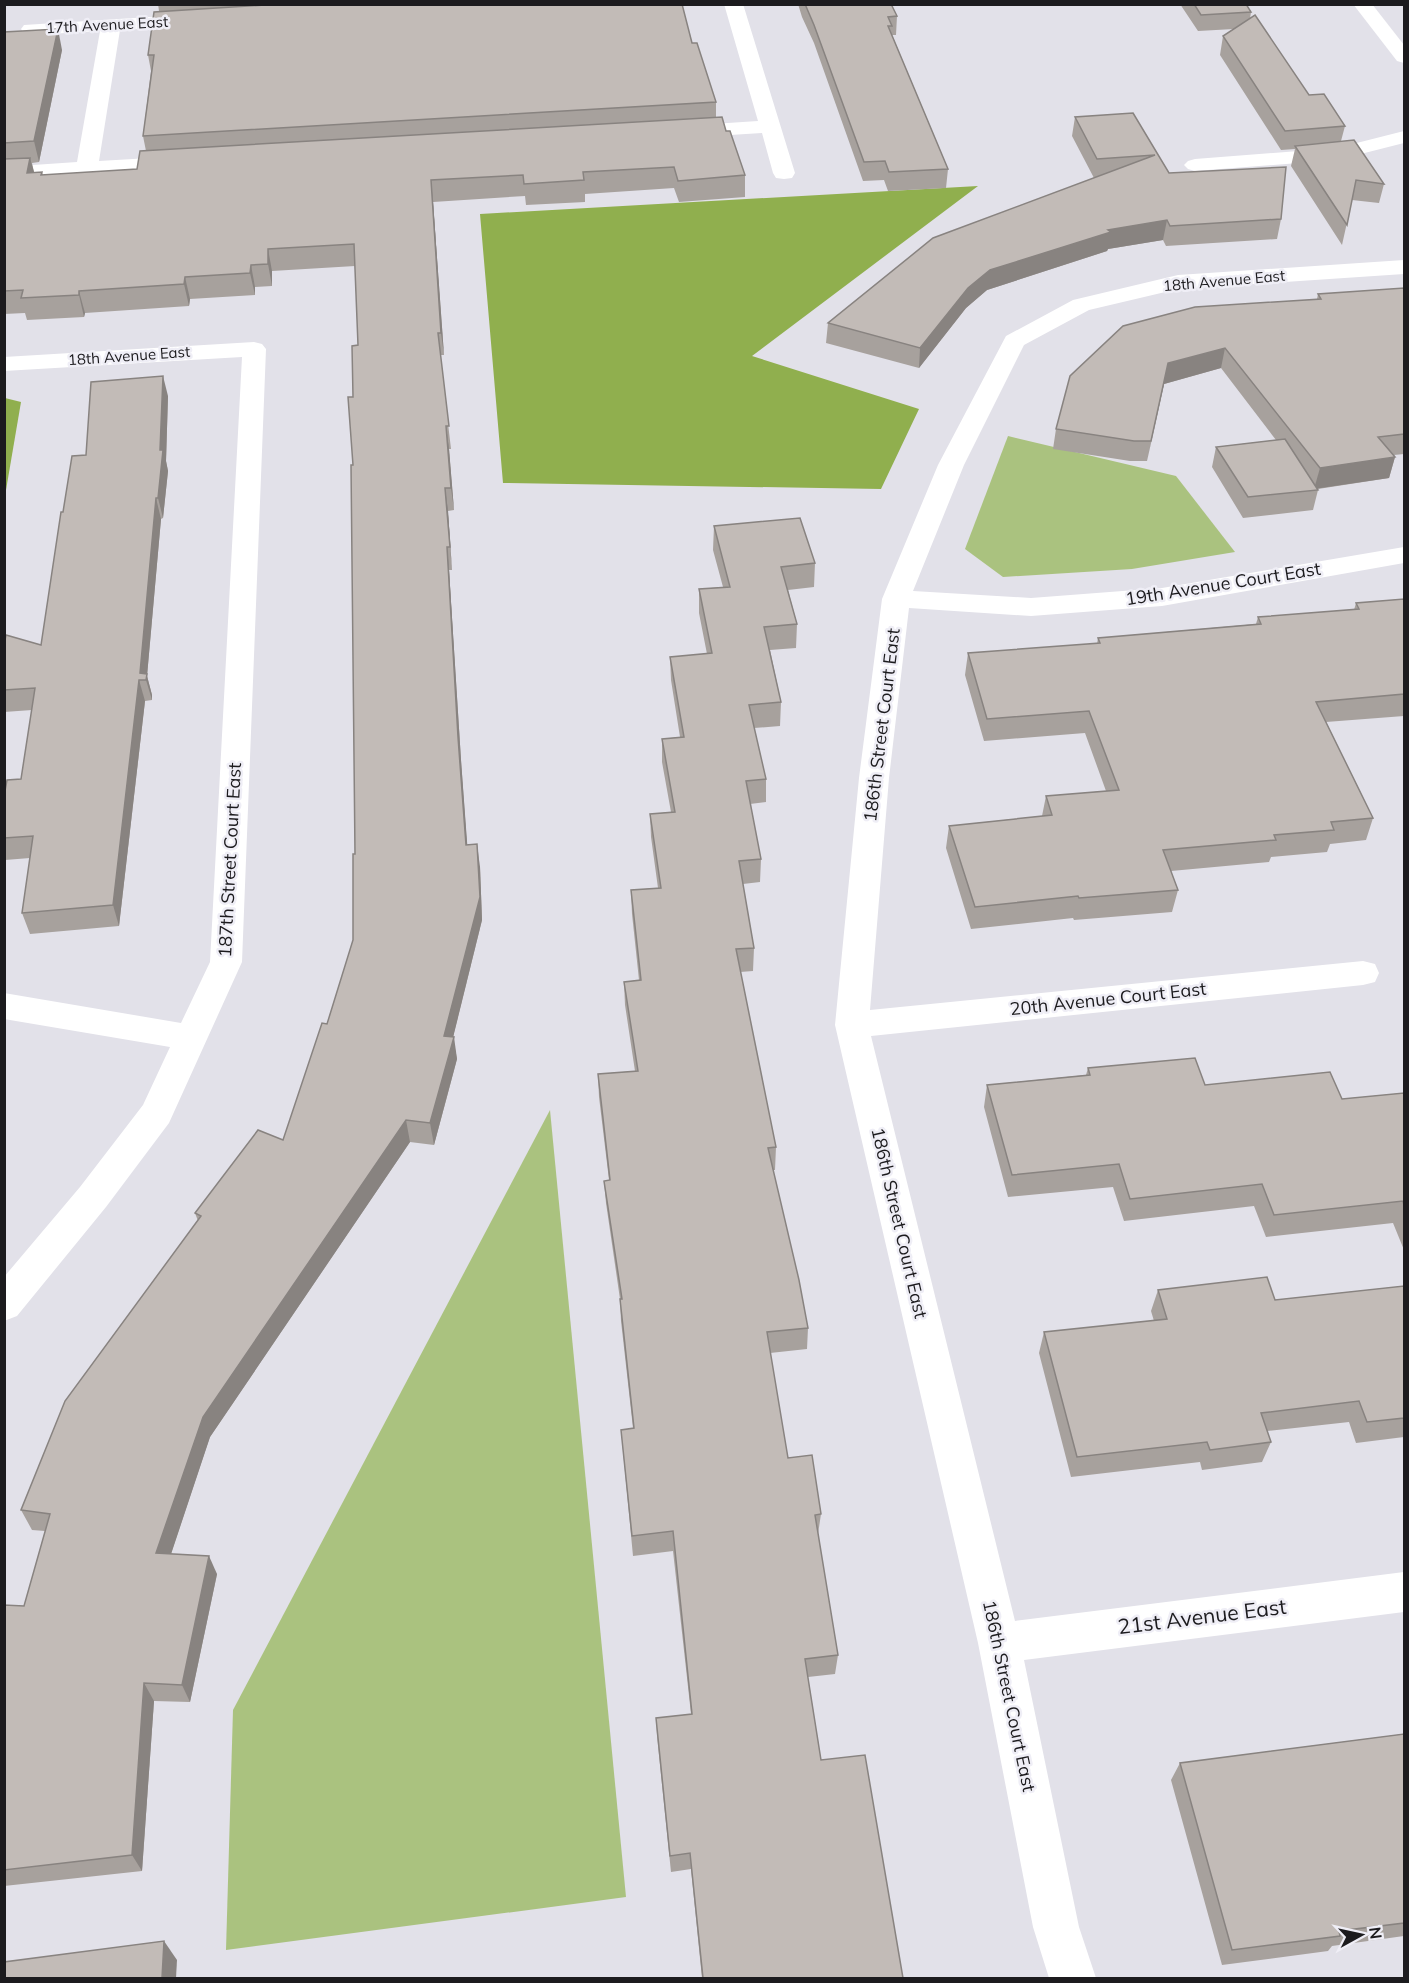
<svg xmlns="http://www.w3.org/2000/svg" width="1409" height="1983" viewBox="0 0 1409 1983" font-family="Mulish,sans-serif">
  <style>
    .green { fill: #aac27f }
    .forest { fill: #90af4e }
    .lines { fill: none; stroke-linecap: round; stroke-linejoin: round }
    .minor { fill: #fff; fill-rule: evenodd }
    .wall { fill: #a7a19d }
    .shaded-wall { fill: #888380 }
    .building { fill: #c2bbb7; stroke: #888380; stroke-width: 1.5 }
    .labels { text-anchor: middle; stroke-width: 5; stroke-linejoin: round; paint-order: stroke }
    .far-street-label { font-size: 15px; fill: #1c1b1e; stroke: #efeef6 }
    .street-label { font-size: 18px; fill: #1c1b1e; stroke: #efeef6 }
    .near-street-label { font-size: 21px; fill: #1c1b1e; stroke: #efeef6 }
  </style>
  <rect width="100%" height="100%" fill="#e2e1e9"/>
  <g class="green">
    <polygon points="1008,436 1176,476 1235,552 1132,569 1003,577 965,549"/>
    <polygon points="550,1110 626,1897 226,1950 233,1710"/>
  </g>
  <g class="forest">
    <polygon points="978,186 752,356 919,409 881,489 503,483 480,214"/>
    <polygon points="5,398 21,402 5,496 4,398"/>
  </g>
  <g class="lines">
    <g class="minor">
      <polygon points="724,4 743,4 795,173 792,178 784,179 776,178 773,173 762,133 682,138 675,136 672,132 675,128 682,126 758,121"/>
      <polygon points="1353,4 1372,4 1404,45 1404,63 1397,61"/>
      <polygon points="197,14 204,16 207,20 204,24 120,30 99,161 184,156 191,158 195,162 191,166 4,179 4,167 77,162 100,31 31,35 24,33 21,29 24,25"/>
      <polygon points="1404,131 1404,143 1337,160 1195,171 1188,169 1184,165 1188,161 1195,159 1337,148"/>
      <polygon points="1404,260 1404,274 1178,289 1089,310 1024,345 964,465 913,591 1031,598 1162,588 1404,547 1404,563 1162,606 1031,616 909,608 889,778 870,1010 1363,961 1375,964 1379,973 1375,982 1363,985 871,1036 1015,1621 1404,1572 1404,1612 1024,1660 1079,1927 1096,1978 1049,1978 1033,1927 978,1643 835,1025 859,778 882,599 938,465 1006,336 1073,300 1178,275"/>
      <polygon points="254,342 262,344 266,349 242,962 169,1123 106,1207 17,1316 4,1321 4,1277 80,1187 143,1105 170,1047 4,1019 4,993 181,1023 210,962 242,357 4,371 4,357"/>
    </g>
  </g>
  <g class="wall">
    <polygon points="158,4 682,4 692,43 716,102 716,117 726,131 745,175 745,197 679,202 674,188 585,194 585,202 526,205 525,196 433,202 444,355 440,355 451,449 449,449 454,510 448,511 452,570 449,570 461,760 467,845 480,867 482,920 453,1037 457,1059 434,1145 410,1142 210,1437 171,1554 217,1574 190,1702 154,1701 142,1871 4,1886 4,1605 24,1606 45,1531 32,1530 21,1510 198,1221 195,1213 283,1140 327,1024 353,940 355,854 353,397 358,345 355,266 272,271 272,286 255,287 255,295 190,299 189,306 85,313 84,317 27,320 25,313 4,314 4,32 62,50 39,162 32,163 34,172 42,172 43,175 137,169 146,151 143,136 151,71 148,55 159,11"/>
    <polygon points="798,4 891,4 897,16 896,35 892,35 948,169 946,188 888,191 884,180 863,181 814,43 802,17"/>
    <polygon points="1180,4 1246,4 1251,12 1250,19 1309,95 1345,126 1341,141 1384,184 1379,203 1352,200 1342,245 1291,166 1295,149 1281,150 1220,55 1223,36 1234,29 1198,31"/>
    <polygon points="1133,113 1169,173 1281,219 1277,239 1166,246 1163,240 1108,249 1107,251 987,290 966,308 919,368 826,343 828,323 1094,178 1072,136 1075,117"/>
    <polygon points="1404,288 1404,454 1394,455 1395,457 1389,478 1318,489 1318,490 1313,510 1243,518 1212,467 1216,447 1276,440 1221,368 1164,384 1147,461 1130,461 1053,449 1056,429 1317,299 1318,294"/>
    <polygon points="168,396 166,461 168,471 163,518 161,519 147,676 152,695 152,700 145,701 119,926 30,934 22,913 30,858 5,860 4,796 21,779 32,710 4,712 4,645 41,645 63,512 86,455"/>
    <polygon points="714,526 815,563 814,587 788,590 797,624 796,648 770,650 781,702 780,726 754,728 766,779 766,802 750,804 761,859 760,882 743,884 754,948 753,971 740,972 776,1147 775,1170 773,1170 808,1328 807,1349 770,1353 788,1458 821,1514 818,1534 838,1655 835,1674 808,1677 821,1760 903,1978 702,1978 691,1869 671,1872 657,1736 656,1718 691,1714 673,1551 633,1556 621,1430 633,1428 621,1321 620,1299 606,1203 604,1181 609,1180 599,1097 598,1074 635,1071 625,1005 624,982 639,980 632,914 631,890 658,888 651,837 650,814 671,812 662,762 662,739 680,737 671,680 670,657 707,654 699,613 699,589 723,587 713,550"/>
    <polygon points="1404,599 1404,716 1326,722 1373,818 1366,840 1330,844 1327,852 1271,857 1269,862 1171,871 1178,890 1172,912 1074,920 1073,918 971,929 946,848 949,826 1042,816 1046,796 1106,791 1085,733 984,741 965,675 968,653 1097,644 1098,638 1256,624 1258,617 1354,610 1356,603"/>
    <polygon points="1088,1068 1205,1085 1342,1099 1404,1093 1404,1250 1393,1223 1266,1237 1254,1206 1124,1221 1113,1187 1008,1197 984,1107 987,1085 1086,1075"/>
    <polygon points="1404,1286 1404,1437 1356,1443 1349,1422 1267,1431 1271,1442 1262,1462 1202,1470 1200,1462 1071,1477 1039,1353 1044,1332 1154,1321 1151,1311 1158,1290 1275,1300"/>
    <polygon points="1404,1734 1404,1936 1332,1946 1328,1951 1222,1965 1171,1780 1180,1763"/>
  </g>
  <g class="shaded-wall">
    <polygon points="58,29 62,50 39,162 34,141"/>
    <polygon points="30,158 36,179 27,173"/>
    <polygon points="431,180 433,202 444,355 441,333"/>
    <polygon points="1167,220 1163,240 1108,249 1107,251 987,290 966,308 919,368 920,348 968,288 990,270 1108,230"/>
    <polygon points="268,249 272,271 272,286 268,264"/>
    <polygon points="251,265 255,287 255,295 250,273"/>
    <polygon points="185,277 190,299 189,306 184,284"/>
    <polygon points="79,291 85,313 84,317 79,295"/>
    <polygon points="1225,348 1221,368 1164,384 1147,461 1168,363"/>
    <polygon points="163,376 168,396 166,461 168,471 163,518 158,498"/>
    <polygon points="446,426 449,449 454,510 451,488"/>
    <polygon points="1395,457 1389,478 1314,489 1320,468"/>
    <polygon points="445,488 448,511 452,570 450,547"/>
    <polygon points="156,498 161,519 147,676 152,695 152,700 146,680 140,673"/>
    <polygon points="447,547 449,570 461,760 469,868 466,845 458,737"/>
    <polygon points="139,680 145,701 119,926 113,905"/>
    <polygon points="477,844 480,867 482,920 448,1058 444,1036"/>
    <polygon points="454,1037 457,1059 434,1145 430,1123"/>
    <polygon points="406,1120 410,1142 210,1437 165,1572 156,1553 203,1417"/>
    <polygon points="209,1556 217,1574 190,1702 182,1685"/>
    <polygon points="144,1683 154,1701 142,1871 132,1855"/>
    <polygon points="164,1941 177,1960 176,1978 162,1978"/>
  </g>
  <g class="building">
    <polygon points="280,4 682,4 692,43 697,43 716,102 143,136 154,55 148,55 154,12"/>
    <polygon points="805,4 891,4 897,16 888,17 892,26 888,26 948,169 889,172 885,161 864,162 814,25"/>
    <polygon points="1194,4 1246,4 1251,12 1201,15"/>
    <polygon points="1255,15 1309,95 1324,94 1345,126 1285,131 1223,36"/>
    <polygon points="58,29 34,141 4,143 4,32"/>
    <polygon points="1133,113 1169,173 1286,167 1281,219 1170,226 1167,220 1108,230 1111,232 990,270 968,288 920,348 828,323 933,238 1155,155 1097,159 1075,117"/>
    <polygon points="722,117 726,131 730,131 745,175 678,181 674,167 583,172 584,180 524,184 523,175 431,180 441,333 438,333 449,426 446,426 451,488 445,488 450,547 447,547 458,737 466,845 477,844 480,897 444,1036 454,1037 430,1123 406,1120 203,1417 156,1553 209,1556 182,1685 144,1683 132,1855 4,1870 4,1605 24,1606 50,1514 21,1510 65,1401 201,1216 195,1213 258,1130 283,1140 322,1023 327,1024 353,940 353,854 355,854 351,465 353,465 348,397 353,397 352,346 358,345 354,244 268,249 268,264 251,265 250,273 185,277 184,284 79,291 79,295 21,298 23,290 4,291 4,159 30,158 27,173 42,172 41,175 137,169 140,151"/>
    <polygon points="1354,140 1384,184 1356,180 1347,225 1295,146"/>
    <polygon points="1404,288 1404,434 1378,437 1395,457 1320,468 1225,348 1168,363 1151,441 1134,441 1056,429 1070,376 1123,326 1195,307 1321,299 1318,294"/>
    <polygon points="163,376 160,450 163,450 158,498 156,498 140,673 147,674 146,680 139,680 113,905 22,913 33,836 4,838 4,796 7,780 21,779 35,688 4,690 4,645 6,635 41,645 61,512 63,512 72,456 86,455 91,382"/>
    <polygon points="1285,439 1318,490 1248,497 1216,447"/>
    <polygon points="800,518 815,563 781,567 797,624 764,627 781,702 749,705 766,779 746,781 761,859 739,861 754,948 736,949 776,1147 768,1148 799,1280 808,1328 767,1332 788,1458 812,1455 821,1514 815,1515 838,1655 805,1659 821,1760 865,1755 903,1978 703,1978 690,1853 670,1856 656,1718 692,1714 673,1531 632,1536 621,1430 634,1428 620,1299 622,1299 604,1181 610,1180 598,1074 638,1071 624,982 641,980 631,890 661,888 650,814 675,812 662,739 684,737 670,657 712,653 699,589 730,587 714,526"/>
    <polygon points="1404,599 1404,694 1316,702 1373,818 1331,822 1334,830 1274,835 1276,840 1163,850 1178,890 1079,898 1078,896 975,907 949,826 1052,815 1046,796 1119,790 1089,711 987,719 968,653 1100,643 1098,638 1261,624 1258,617 1359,609 1356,603"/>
    <polygon points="1195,1058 1205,1085 1330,1072 1342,1099 1404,1093 1404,1205 1403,1201 1274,1215 1262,1184 1130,1199 1119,1164 1012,1175 987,1085 1090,1075 1088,1068"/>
    <polygon points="1267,1277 1275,1300 1404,1286 1404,1418 1367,1422 1359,1401 1261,1413 1271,1442 1210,1450 1207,1442 1077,1457 1044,1332 1167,1319 1158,1290"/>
    <polygon points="1404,1734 1404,1923 1339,1931 1340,1936 1232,1950 1180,1763"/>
    <polygon points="164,1941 162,1978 4,1978 4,1962"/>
  </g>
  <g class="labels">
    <g class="far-street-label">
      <text transform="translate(107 25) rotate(-3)" y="5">17th Avenue East</text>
      <text transform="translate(1224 281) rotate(-5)" y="5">18th Avenue East</text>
      <text transform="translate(129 356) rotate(-4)" y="5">18th Avenue East</text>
    </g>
    <g class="street-label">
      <text transform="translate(1223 584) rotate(-9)" y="6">19th Avenue Court East</text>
      <text transform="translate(882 725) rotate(-83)" y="6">186th Street Court East</text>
      <text transform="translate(230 860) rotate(-87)" y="6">187th Street Court East</text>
      <text transform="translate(1108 999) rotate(-6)" y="6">20th Avenue Court East</text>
      <text transform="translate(899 1223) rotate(77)" y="6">186th Street Court East</text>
      <text transform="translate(1009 1696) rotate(78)" y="6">186th Street Court East</text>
    </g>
    <g class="near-street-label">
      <text transform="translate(1202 1617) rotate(-7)" y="7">21st Avenue East</text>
    </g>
  </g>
  <rect width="1409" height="1983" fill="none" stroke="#1c1b1e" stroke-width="12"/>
  <g transform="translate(1361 1935) rotate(82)" stroke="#efeef6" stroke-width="4.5" paint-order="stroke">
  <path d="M0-4.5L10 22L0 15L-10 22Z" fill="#1c1b1e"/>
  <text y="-9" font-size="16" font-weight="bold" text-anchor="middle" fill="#1c1b1e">N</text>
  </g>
</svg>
